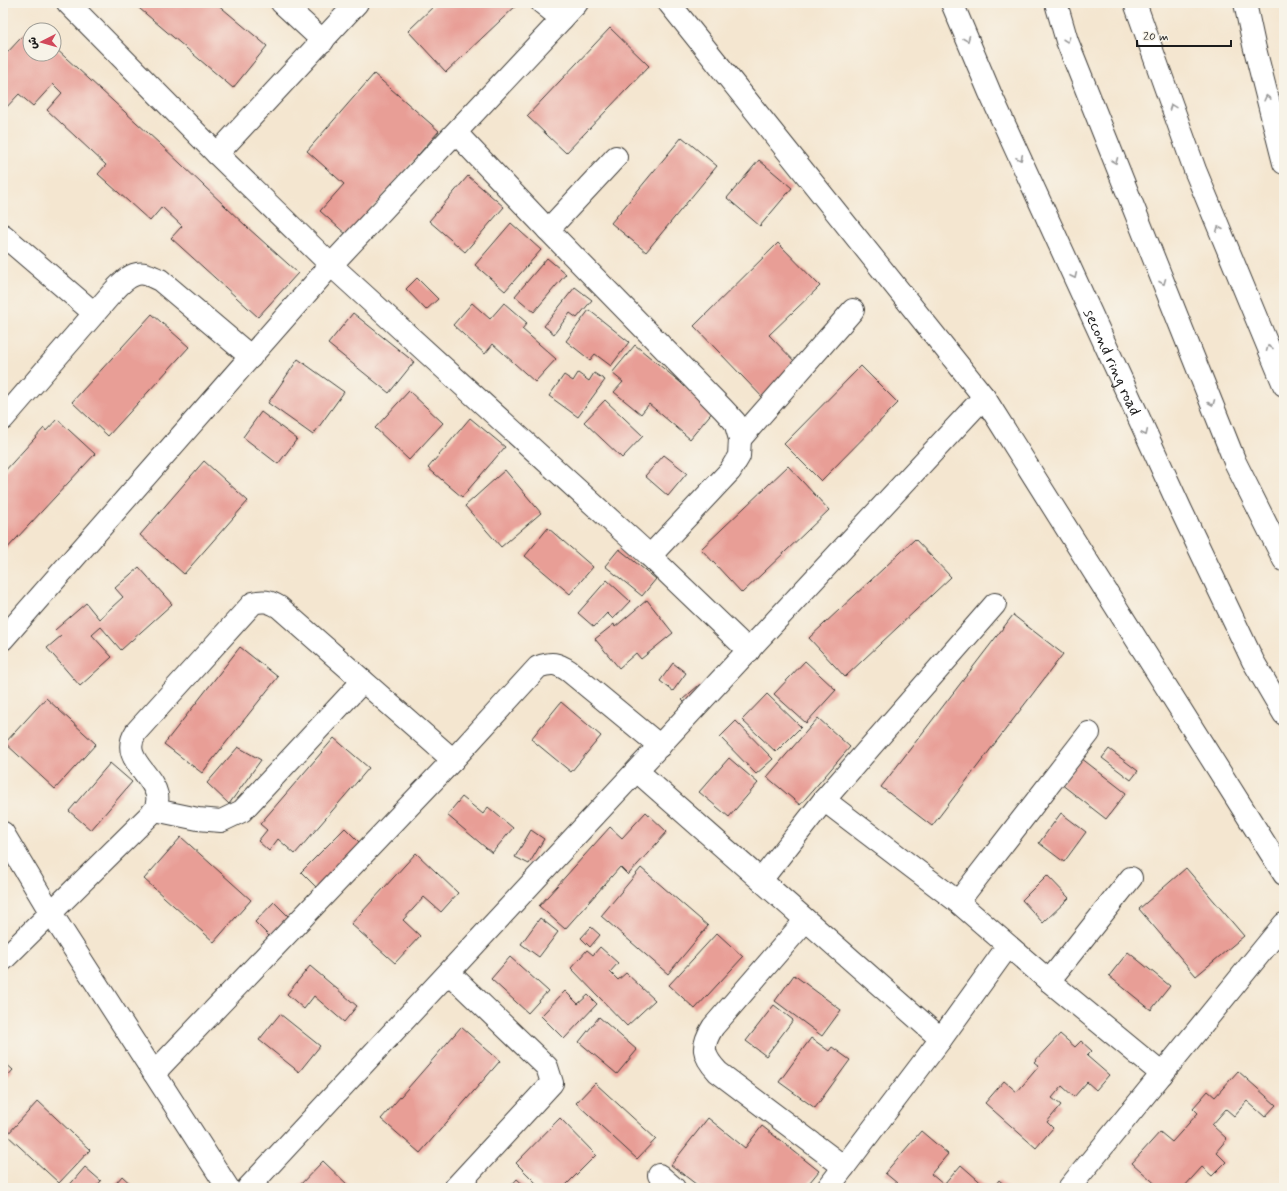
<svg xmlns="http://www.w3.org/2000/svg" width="1287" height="1191" viewBox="0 0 1287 1191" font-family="Mynerve,'Playpen Sans Arabic',sans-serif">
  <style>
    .building { fill: #e89e96 }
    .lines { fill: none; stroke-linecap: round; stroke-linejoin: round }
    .minor-casing { stroke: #3c3a37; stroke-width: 24 }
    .primary-casing { stroke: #3c3a37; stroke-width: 24 }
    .motorway-casing { stroke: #3c3a37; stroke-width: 24 }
    .minor { stroke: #fff; stroke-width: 22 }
    .primary { stroke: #fff; stroke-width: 22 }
    .motorway { stroke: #fff; stroke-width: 22 }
    .oneway { stroke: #999 }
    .labels { text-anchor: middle; stroke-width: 3; stroke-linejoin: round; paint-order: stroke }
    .street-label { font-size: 16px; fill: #1c1c1c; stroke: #f7f3e8 }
  </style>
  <rect width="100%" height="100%" fill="#f7f3e8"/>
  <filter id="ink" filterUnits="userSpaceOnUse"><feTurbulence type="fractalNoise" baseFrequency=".025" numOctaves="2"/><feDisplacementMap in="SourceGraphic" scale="8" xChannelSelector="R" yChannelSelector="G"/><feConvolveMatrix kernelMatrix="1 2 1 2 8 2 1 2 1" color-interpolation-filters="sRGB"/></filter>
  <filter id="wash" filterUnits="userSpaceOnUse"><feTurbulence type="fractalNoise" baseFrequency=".012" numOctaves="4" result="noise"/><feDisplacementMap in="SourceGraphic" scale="16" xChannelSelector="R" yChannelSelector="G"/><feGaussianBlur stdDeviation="0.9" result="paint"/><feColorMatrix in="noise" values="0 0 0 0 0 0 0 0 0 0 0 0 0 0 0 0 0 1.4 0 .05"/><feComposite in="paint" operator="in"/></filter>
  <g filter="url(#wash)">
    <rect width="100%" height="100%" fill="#f4e6d0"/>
    <g id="blocks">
      <g class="building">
        <polygon points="133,3 216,3 267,46 233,88"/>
        <polygon points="437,3 519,3 446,72 408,31"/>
        <polygon points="32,26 36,30 30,30 30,54 54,54 54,47 160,144 247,227 298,273 258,317 171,238 182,226 162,207 150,221 98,174 106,165 47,110 62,93 53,84 33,106 19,94 3,111 3,51 6,54"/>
        <polygon points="610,28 649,66 566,153 527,116"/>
        <polygon points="374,74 439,131 348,236 320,211 344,184 307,151"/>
        <polygon points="682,137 717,166 646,252 611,223"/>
        <polygon points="759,160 792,188 760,226 727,198"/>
        <polygon points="468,176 504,207 465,252 429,221"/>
        <polygon points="511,223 541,250 505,291 475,265"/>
        <polygon points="778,243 820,286 769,335 801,368 766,401 694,326"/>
        <polygon points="547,258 566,274 534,312 515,296"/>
        <polygon points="417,278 438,299 426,310 406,289"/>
        <polygon points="575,287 592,300 577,318 570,313 554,334 544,326"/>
        <polygon points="472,303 490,319 504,303 527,323 522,329 556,359 535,382 493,344 485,354 453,325"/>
        <polygon points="589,310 629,342 611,366 595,354 590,360 566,341"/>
        <polygon points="353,313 414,362 389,393 328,344"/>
        <polygon points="152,314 189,347 108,436 72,402"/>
        <polygon points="635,345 714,410 690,439 649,404 641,414 614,392 623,382 612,373"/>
        <polygon points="298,359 344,392 313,435 268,403"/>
        <polygon points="861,366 898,403 821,481 784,444"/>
        <polygon points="578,373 589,381 594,373 605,380 578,417 549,396 564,375 573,381"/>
        <polygon points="409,391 443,423 409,460 375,428"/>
        <polygon points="605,400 643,436 622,458 584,422"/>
        <polygon points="261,412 297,439 278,464 243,437"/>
        <polygon points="470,418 505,447 462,497 428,468"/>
        <polygon points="57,419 95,454 3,553 3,473 44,428 46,431"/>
        <polygon points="664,455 687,473 668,496 645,476"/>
        <polygon points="204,461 248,501 184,574 140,535"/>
        <polygon points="788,466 829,510 742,593 701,549"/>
        <polygon points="505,470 541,513 501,547 465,506"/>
        <polygon points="548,528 593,567 570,594 525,556"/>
        <polygon points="915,539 951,577 845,677 809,638"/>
        <polygon points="619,549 656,579 642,596 605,566"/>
        <polygon points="139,567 172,604 121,650 101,627 92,635 112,657 80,686 47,648 61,636 55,630 86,603 99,619 123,597 115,588"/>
        <polygon points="607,580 630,601 613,619 607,613 594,627 578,613"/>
        <polygon points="647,600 673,633 641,659 636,653 619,668 595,639 614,624 615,627"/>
        <polygon points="1013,615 1063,654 932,826 881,787"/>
        <polygon points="240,647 278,677 202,773 164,744"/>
        <polygon points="805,661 836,690 806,723 774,694"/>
        <polygon points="673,663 686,673 673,691 660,681"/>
        <polygon points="699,685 704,690 688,706 682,700"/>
        <polygon points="767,694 801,727 776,752 742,720"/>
        <polygon points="46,698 96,744 55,789 5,743"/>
        <polygon points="561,702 601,736 571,772 531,739"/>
        <polygon points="818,718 850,747 800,805 767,777"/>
        <polygon points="736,721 773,759 756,774 720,737"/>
        <polygon points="334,738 369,768 295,854 278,839 269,851 258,841 267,830 260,824"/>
        <polygon points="238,747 261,760 229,804 207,783"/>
        <polygon points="1109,749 1138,771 1131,780 1102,758"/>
        <polygon points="729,758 758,783 729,817 699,792"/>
        <polygon points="1081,758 1126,793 1106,819 1061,784"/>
        <polygon points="110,763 132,782 91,830 69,811"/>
        <polygon points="462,797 483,814 488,807 513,828 492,853 447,815"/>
        <polygon points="646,812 667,832 628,875 620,867 565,929 539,906 610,827 622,838"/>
        <polygon points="1061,813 1086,832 1064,862 1039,843"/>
        <polygon points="345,828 364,847 320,891 301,872"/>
        <polygon points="531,830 544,839 529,864 515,857"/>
        <polygon points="181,837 251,900 214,942 144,879"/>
        <polygon points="416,853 458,893 441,912 424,897 403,920 420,936 395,963 351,924"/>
        <polygon points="641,868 708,926 668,974 601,916"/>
        <polygon points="1186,868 1244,936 1196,976 1139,909"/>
        <polygon points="1047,875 1069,898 1043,923 1022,900"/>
        <polygon points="274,902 289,917 270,937 255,922"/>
        <polygon points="540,918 558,932 539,957 521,944"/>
        <polygon points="591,927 600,935 590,947 581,938"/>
        <polygon points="717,933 743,957 695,1009 669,985"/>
        <polygon points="600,947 618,963 610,972 618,980 626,973 655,1000 627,1026 571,968 587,950 593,955"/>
        <polygon points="1128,952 1170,986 1151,1010 1109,976"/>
        <polygon points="510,957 548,991 528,1013 491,979"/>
        <polygon points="310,966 357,1006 344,1022 314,996 304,1009 287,994"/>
        <polygon points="794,975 841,1010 822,1036 775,1001"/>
        <polygon points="565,991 578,1004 588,995 597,1004 564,1039 541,1016"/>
        <polygon points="774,1005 793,1020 766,1056 746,1041"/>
        <polygon points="280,1014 320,1046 299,1072 259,1040"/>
        <polygon points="599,1017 637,1050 617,1074 579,1042"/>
        <polygon points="461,1027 500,1061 420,1153 381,1119"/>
        <polygon points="1060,1034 1075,1047 1081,1041 1092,1051 1087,1056 1109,1075 1096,1090 1087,1082 1074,1097 1062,1086 1052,1098 1061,1105 1047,1122 1053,1128 1036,1148 985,1103 1004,1081 1017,1092 1039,1066 1034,1062"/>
        <polygon points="811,1038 829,1051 832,1047 850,1060 815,1108 779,1082"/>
        <polygon points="3,1061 13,1070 3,1081"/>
        <polygon points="1238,1071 1276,1105 1265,1117 1247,1101 1234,1116 1226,1109 1212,1125 1227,1139 1216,1152 1226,1162 1212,1176 1202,1167 1183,1188 1160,1188 1132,1163 1160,1132 1172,1142 1198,1113 1193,1108 1208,1091 1215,1097"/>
        <polygon points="595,1083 656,1139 637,1159 576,1103"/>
        <polygon points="38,1101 90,1150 59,1183 7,1135"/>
        <polygon points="560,1118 596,1155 563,1188 541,1188 516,1163"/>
        <polygon points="708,1118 745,1148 762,1126 819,1171 805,1188 701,1188 671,1165"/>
        <polygon points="921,1131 948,1154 931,1174 944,1185 961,1165 986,1187 986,1188 903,1188 885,1173"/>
        <polygon points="323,1161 351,1188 297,1188"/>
        <polygon points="85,1167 101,1181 95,1188 67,1188"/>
        <polygon points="122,1176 135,1188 112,1188"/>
        <polygon points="517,1179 527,1188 509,1188"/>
        <polygon points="999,1180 1008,1188 993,1188"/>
      </g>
    </g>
  </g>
  <g filter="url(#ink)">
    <use href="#blocks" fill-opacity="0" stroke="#3c3a37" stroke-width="1"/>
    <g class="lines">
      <g class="minor-casing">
        <g id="minor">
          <polyline points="68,3 217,154 331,265 650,556 749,651"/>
          <polyline points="282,3 323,41"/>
          <polyline points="542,3 562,19"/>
          <polyline points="669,3 984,397 1284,874"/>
          <polyline points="456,133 548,230 723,409 735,422 740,439 739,456 730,471 650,556"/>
          <polyline points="217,154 357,3"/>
          <polyline points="548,230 616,157"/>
          <polyline points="3,235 94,313"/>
          <path d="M3,419L113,292C121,283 132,271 145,274C150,275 155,278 160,280L251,357"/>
          <polyline points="740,439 853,310"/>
          <polyline points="3,639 331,265 577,3"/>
          <polyline points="637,771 941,1039"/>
          <polyline points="824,800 958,902 1049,981 1162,1074"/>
          <polyline points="155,810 198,819 221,821 242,811 363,681"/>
          <polyline points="3,833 51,913 228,1188"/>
          <polyline points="761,880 824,800 995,604"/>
          <polyline points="958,902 1089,733"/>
          <path d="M805,921L713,1027C701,1046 702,1055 718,1072L844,1167"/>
          <path d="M3,960L155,810C157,805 158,800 157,795C152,772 119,758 136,732L253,603C263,600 269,601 279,607L453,760"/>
          <polyline points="449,973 547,1067 552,1083 455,1188"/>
          <polyline points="1049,981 1131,878"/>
          <path d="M154,1073L453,760L538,667C552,662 557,663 569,671L660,746"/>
          <polyline points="659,1175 674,1188"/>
          <polyline points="248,1188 984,397"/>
          <polyline points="828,1188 941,1039 1008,946"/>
          <polyline points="1069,1188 1284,924"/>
        </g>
      </g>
      <g class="primary-casing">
        <g id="primary">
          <path id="s1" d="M952,3L990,93L1181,510L1253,661L1284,714"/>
          <polyline points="1245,3 1254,45 1284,163"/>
        </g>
      </g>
      <g class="motorway-casing">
        <g id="motorway">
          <polyline points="1056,3 1067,41 1235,462 1284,560"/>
          <polyline points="1135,3 1195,170 1284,385"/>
        </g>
      </g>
      <use href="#minor" class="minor"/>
      <use href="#primary" class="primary"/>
      <use href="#motorway" class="motorway"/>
    </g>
    <defs><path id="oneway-chevron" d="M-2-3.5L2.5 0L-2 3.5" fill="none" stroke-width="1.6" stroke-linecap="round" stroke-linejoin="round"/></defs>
    <g class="oneway">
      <use href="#oneway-chevron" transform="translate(967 39) rotate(68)"/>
      <use href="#oneway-chevron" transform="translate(1067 40) rotate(71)"/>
      <use href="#oneway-chevron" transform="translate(1267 98) rotate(-104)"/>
      <use href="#oneway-chevron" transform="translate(1172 107) rotate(-110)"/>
      <use href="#oneway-chevron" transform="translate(1020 158) rotate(65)"/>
      <use href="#oneway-chevron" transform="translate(1115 161) rotate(68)"/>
      <use href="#oneway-chevron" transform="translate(1219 229) rotate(-113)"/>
      <use href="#oneway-chevron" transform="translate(1074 276) rotate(65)"/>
      <use href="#oneway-chevron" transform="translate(1163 282) rotate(68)"/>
      <use href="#oneway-chevron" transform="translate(1269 348) rotate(-112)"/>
      <use href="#oneway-chevron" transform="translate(1212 403) rotate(68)"/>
      <use href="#oneway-chevron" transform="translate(1145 433) rotate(65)"/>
    </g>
  </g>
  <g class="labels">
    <g class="street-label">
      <text dy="6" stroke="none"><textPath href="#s1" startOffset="393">second ring road</textPath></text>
    </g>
  </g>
  <rect width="1287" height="1191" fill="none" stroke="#f7f3e8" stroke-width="16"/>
  <g transform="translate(42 42) rotate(264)"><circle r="19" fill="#f7f3e8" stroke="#9f9d96"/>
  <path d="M0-3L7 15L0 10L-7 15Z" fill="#d1495b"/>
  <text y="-6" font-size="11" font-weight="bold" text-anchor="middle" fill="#1c1c1c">ش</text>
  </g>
  <path d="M1137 40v6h94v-6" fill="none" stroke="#1c1c1c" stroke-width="2"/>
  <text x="1143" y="40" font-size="12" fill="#1c1c1c" stroke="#f7f3e8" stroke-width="3" paint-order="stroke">20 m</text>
</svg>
